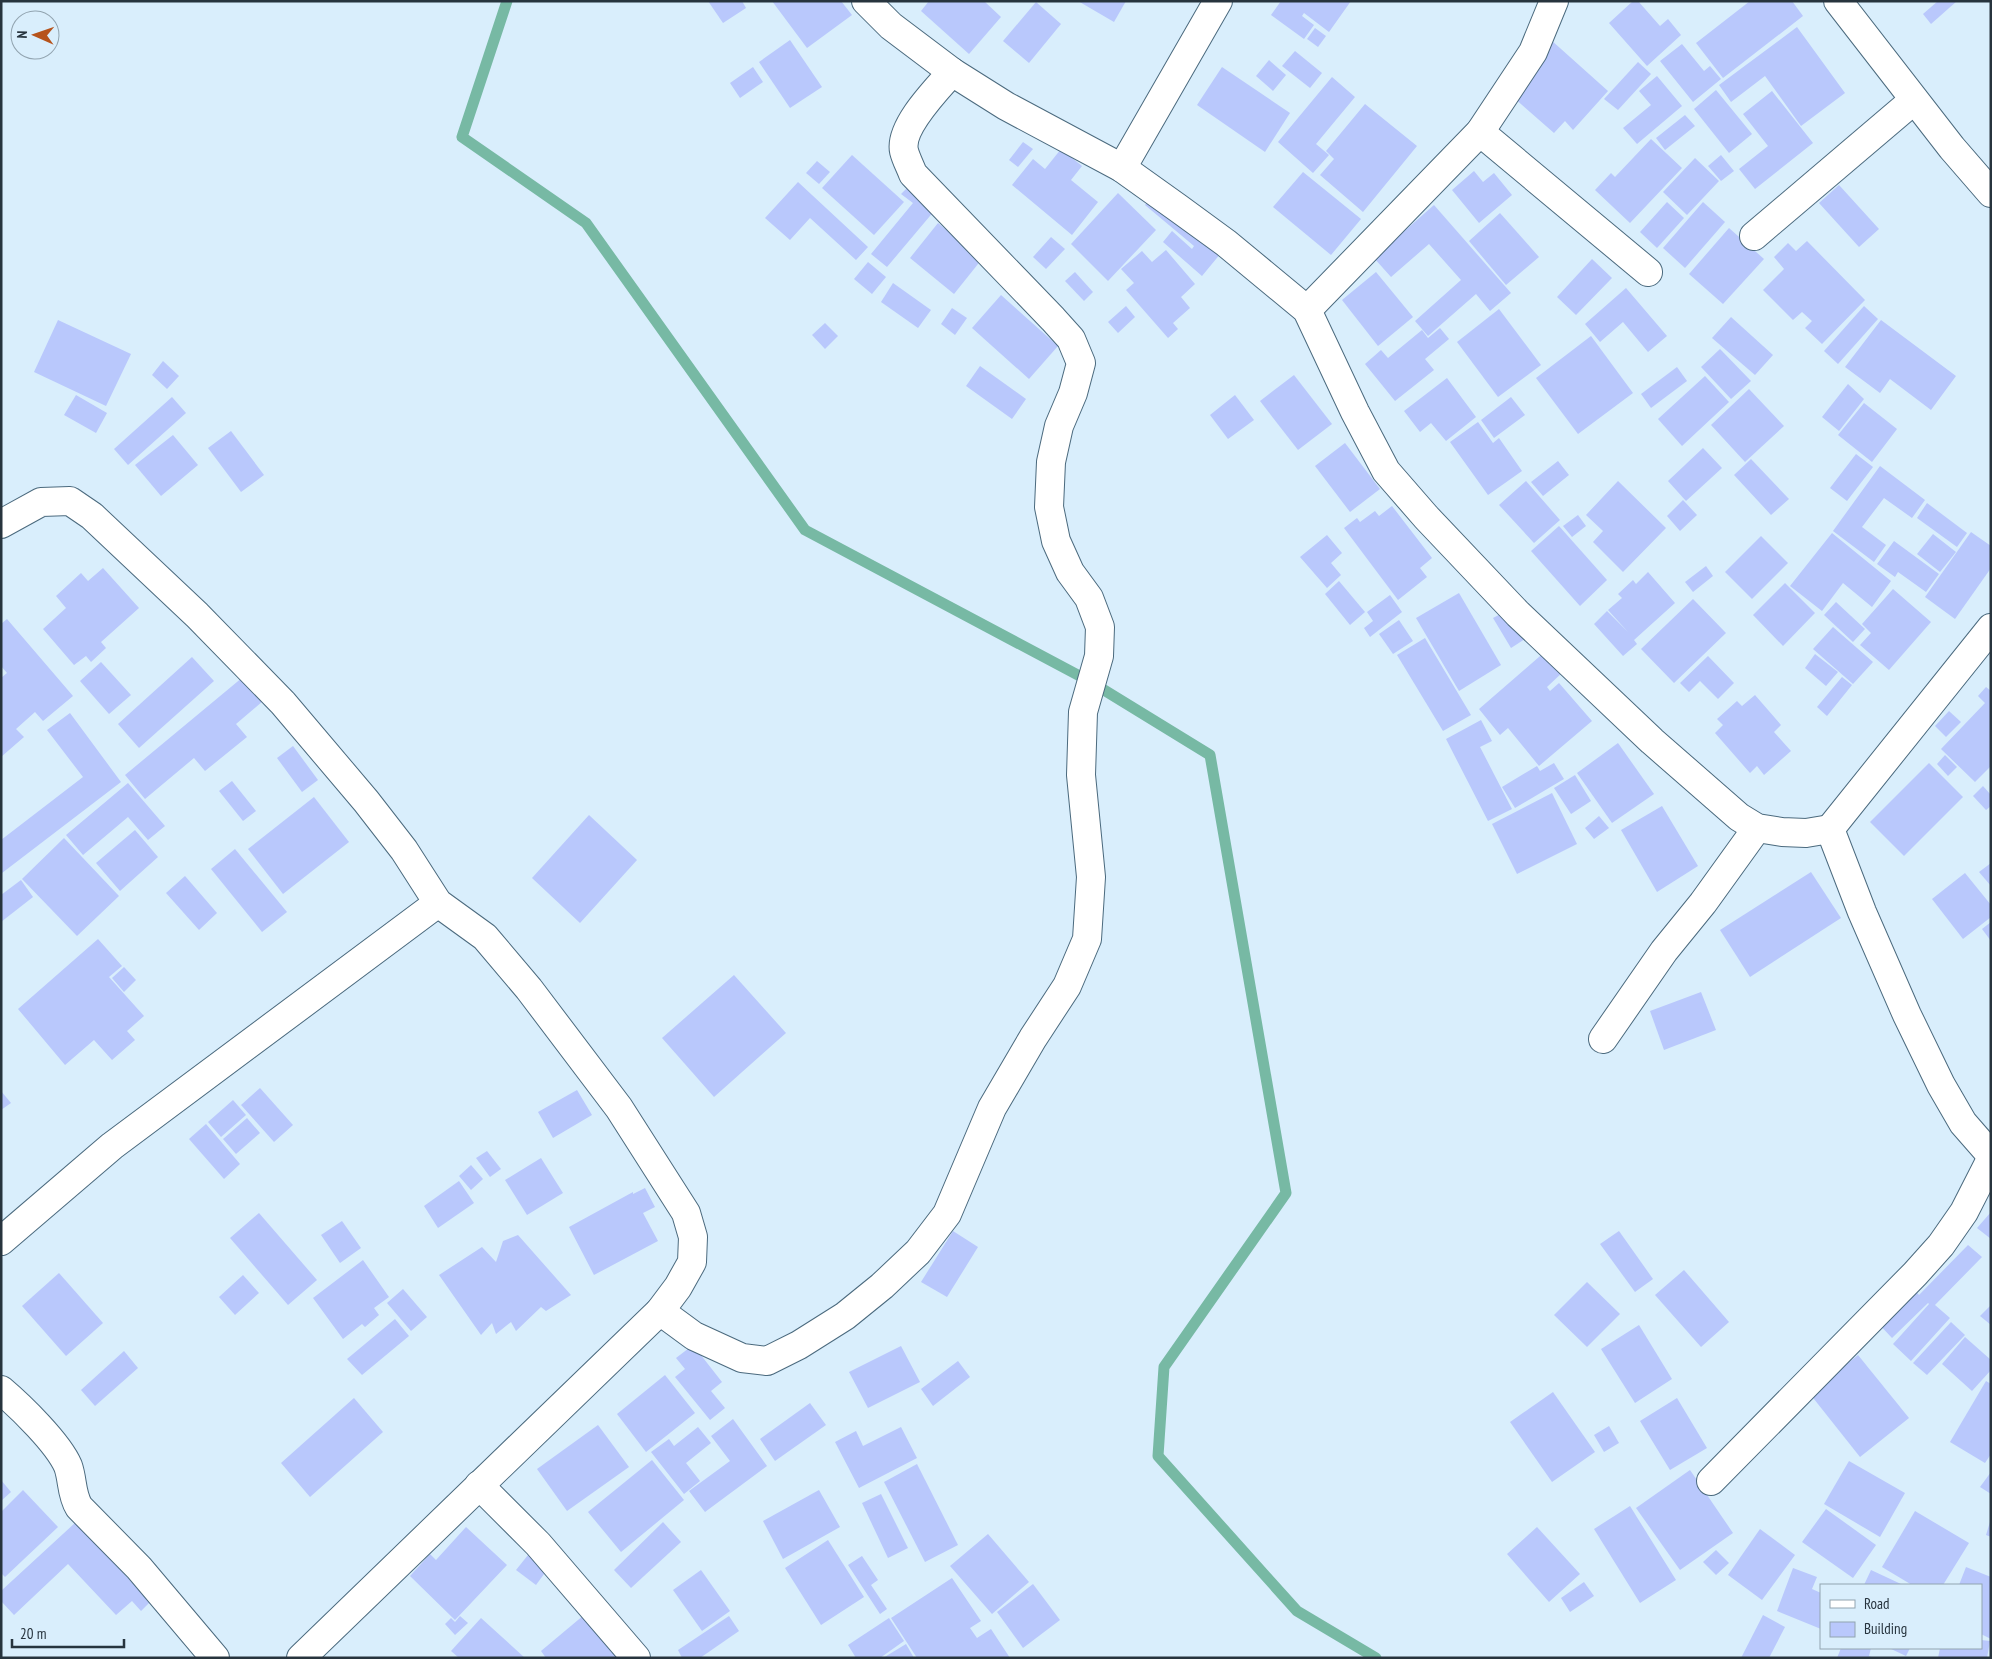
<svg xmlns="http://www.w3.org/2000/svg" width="1992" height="1659" viewBox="0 0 1992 1659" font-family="'PT Sans Narrow',sans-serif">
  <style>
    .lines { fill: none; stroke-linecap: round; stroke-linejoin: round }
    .stream { stroke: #77b9a4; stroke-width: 11 }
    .building { fill: #b9c8fc }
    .minor-casing { stroke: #4b6a7e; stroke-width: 30 }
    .minor { stroke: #fff; stroke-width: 28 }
  </style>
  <rect width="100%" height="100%" fill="#d9eefc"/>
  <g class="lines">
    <polyline class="stream" points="507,1 462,137 586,223 805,530 1091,682 1210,755 1286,1193 1164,1367 1158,1456 1297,1611 1376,1658"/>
  </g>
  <g class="building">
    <polygon points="708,1 742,1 746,8 723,23"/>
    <polygon points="772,1 841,1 852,15 807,48"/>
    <polygon points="929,1 984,1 1001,17 969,54 921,11"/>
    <polygon points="1078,1 1126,1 1114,22"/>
    <polygon points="1281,1 1351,1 1329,32 1304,13 1302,16 1314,25 1304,39 1271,15"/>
    <polygon points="1633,1 1638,1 1660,26 1668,19 1681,35 1647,66 1609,23"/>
    <polygon points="1750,1 1792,1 1803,16 1723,78 1696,43"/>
    <polygon points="1938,1 1957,1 1931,24 1923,14"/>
    <polygon points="1036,2 1061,24 1029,63 1003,41"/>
    <polygon points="1797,27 1845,93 1801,126 1765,76 1731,102 1719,85"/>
    <polygon points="1315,28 1326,36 1318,47 1307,39"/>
    <polygon points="790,40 822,87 790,108 759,62"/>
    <polygon points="1551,40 1608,91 1573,130 1565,121 1554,133 1513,97 1543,63 1536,56"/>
    <polygon points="1682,44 1704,71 1710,66 1721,79 1693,102 1660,61"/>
    <polygon points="1295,51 1322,73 1310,88 1282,66"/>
    <polygon points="1269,60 1286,75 1273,91 1256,76"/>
    <polygon points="1638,62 1651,74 1618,110 1604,99"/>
    <polygon points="753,67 763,82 740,98 730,83"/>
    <polygon points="1222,67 1290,113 1265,152 1197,105"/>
    <polygon points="1657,76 1682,106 1637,144 1623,128 1651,105 1639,91"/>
    <polygon points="1332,77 1355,97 1316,144 1329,155 1313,173 1278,142"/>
    <polygon points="1716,90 1752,134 1729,153 1694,109"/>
    <polygon points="1772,91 1813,143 1755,189 1739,169 1768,146 1743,114"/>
    <polygon points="1365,104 1417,146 1363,212 1320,175 1334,159 1326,151"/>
    <polygon points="1685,115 1695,126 1665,150 1656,138"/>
    <polygon points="1651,139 1682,168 1630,223 1595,190 1611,173 1615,177"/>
    <polygon points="1023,142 1033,149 1018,167 1009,160"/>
    <polygon points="1061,149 1082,166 1071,180 1098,202 1072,235 1012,185 1033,159 1045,169"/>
    <polygon points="852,155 904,202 874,235 822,188"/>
    <polygon points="1721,155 1734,171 1721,181 1708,166"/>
    <polygon points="1695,158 1719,181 1687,215 1663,192"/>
    <polygon points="817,161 830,172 819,184 806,173"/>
    <polygon points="1474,171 1483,182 1494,173 1512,195 1479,223 1452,190"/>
    <polygon points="1303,172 1361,219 1331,255 1273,207"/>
    <polygon points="798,182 868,247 856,260 810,218 790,240 765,218"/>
    <polygon points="1839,185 1879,229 1859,247 1819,203"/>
    <polygon points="908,187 935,210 887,267 871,254 913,203 901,194"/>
    <polygon points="1118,193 1156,230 1108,281 1071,244"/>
    <polygon points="1154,194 1221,253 1202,276 1163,242 1172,231 1192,249 1194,246 1145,205"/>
    <polygon points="1667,202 1684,218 1657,248 1640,232"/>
    <polygon points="1703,202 1725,222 1685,268 1663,248"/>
    <polygon points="1434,205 1511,293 1490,311 1476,294 1428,336 1415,321 1461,280 1429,244 1391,277 1374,258"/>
    <polygon points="1500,213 1539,257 1506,285 1469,241"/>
    <polygon points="938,223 982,259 954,294 910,258"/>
    <polygon points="1729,228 1764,259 1723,304 1689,274"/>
    <polygon points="1051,237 1065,249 1046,269 1033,257"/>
    <polygon points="1807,241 1865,300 1822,344 1805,328 1812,321 1802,312 1793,320 1763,290 1784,269 1774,257 1788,243 1796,251"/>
    <polygon points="1166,250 1195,284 1181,297 1190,308 1173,323 1178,329 1168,338 1126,290 1134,283 1121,269 1142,251 1152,262"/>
    <polygon points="1592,259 1612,278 1576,315 1557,297"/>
    <polygon points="868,262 886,277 872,294 854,279"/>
    <polygon points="1075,272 1093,292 1084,301 1065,281"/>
    <polygon points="1376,272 1413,317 1378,346 1342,300"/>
    <polygon points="893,283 931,310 918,328 881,302"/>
    <polygon points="1626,288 1667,336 1648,352 1623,322 1600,342 1585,324"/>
    <polygon points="1001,295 1058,346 1029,379 972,328"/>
    <polygon points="1126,306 1135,317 1118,333 1108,322"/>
    <polygon points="1864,306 1878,319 1838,364 1824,351"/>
    <polygon points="952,308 967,318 955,335 941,324"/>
    <polygon points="1499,309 1541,365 1498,397 1457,342"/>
    <polygon points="1731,317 1773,355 1755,375 1712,338"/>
    <polygon points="58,320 131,354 106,406 34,372"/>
    <polygon points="1881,320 1956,376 1931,410 1890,379 1880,393 1845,367"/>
    <polygon points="825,323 838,336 825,349 812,335"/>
    <polygon points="1440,328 1449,339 1425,359 1434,370 1395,401 1365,364 1381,350 1388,358 1422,330 1428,338"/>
    <polygon points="1591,336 1633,393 1578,434 1536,378"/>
    <polygon points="1720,349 1751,381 1731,399 1701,367"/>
    <polygon points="163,361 179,376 167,389 152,375"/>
    <polygon points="980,366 1026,399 1012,419 966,386"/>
    <polygon points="1677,367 1687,381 1651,408 1641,394"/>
    <polygon points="1294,375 1332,424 1298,450 1260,401"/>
    <polygon points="1705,376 1729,402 1682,446 1658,419"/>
    <polygon points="1447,378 1476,417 1446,441 1431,423 1420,432 1404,411"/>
    <polygon points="1848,384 1864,399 1839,431 1822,417"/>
    <polygon points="1749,389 1784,426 1745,462 1711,425"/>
    <polygon points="76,395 107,413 96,433 64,415"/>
    <polygon points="1235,395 1254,420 1228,439 1210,415"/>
    <polygon points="172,397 186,413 128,465 114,449"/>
    <polygon points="1511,397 1525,415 1494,438 1481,420"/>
    <polygon points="1864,403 1897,429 1872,462 1838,435"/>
    <polygon points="1478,422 1493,443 1499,438 1522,471 1488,495 1450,442"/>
    <polygon points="231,431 264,475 241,492 208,448"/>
    <polygon points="173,435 198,465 161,496 135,465"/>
    <polygon points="1345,443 1380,489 1350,512 1315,466"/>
    <polygon points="1703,448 1722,468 1686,501 1668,481"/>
    <polygon points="1856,454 1873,467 1847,501 1830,488"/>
    <polygon points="1751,459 1789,499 1771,515 1734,475"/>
    <polygon points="1558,461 1569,475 1543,496 1531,482"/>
    <polygon points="1880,466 1925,500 1912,518 1884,498 1862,527 1886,545 1874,562 1833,531"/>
    <polygon points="1526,481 1560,520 1534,543 1499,505"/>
    <polygon points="1618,481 1666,528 1623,572 1593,542 1603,531 1586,515"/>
    <polygon points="1683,500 1697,515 1680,531 1667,516"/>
    <polygon points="1927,503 1967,533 1957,547 1917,518"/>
    <polygon points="1392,506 1432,558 1420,568 1427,577 1398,600 1344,528 1357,518 1360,522 1375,511 1379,516"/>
    <polygon points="1578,515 1586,526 1572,537 1563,526"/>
    <polygon points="1559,526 1607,580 1580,606 1531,551"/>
    <polygon points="1971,532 1991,546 1991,568 1955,619 1925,597"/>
    <polygon points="1832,533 1891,581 1872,607 1843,583 1822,611 1790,586"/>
    <polygon points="1933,534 1956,552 1940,572 1917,554"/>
    <polygon points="1327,535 1342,553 1331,563 1341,575 1327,588 1300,557"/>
    <polygon points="1761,536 1788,563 1752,599 1725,572"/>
    <polygon points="1894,541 1939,574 1926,592 1898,572 1895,577 1877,564"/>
    <polygon points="1706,566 1713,576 1693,592 1685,582"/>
    <polygon points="103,568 139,608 101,642 106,648 91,662 86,656 74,665 43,629 66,608 56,596 81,573 88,581"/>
    <polygon points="1648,572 1675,603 1634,640 1637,644 1623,656 1594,624 1607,611 1628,632 1608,610 1622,598 1618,594 1633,580 1636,584"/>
    <polygon points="1339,581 1365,612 1350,625 1325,594"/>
    <polygon points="1785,583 1815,613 1783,646 1753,615"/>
    <polygon points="1893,589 1931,622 1889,670 1860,645 1871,633 1862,624"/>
    <polygon points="1459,593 1501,665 1459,691 1416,618"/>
    <polygon points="1390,595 1402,612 1370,637 1364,628 1373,621 1367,612"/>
    <polygon points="1693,599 1726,633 1674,683 1641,649"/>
    <polygon points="1836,602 1865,629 1853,642 1824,615"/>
    <polygon points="1508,610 1525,639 1511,648 1493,618"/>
    <polygon points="7,619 73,696 43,721 35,712 16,729 24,737 1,757 1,678 7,673 1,666 1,624"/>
    <polygon points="1399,620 1413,641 1393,654 1379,634"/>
    <polygon points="1833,627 1873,662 1853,684 1813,649"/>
    <polygon points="1425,638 1471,715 1443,731 1397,655"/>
    <polygon points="1547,650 1564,671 1547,687 1550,691 1559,683 1592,721 1539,766 1508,728 1500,735 1479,709"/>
    <polygon points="1815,654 1838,672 1826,686 1805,668"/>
    <polygon points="1708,656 1734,683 1718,699 1700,681 1689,692 1680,683"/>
    <polygon points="192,657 214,681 139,748 118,724"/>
    <polygon points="101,662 131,695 109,714 80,681"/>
    <polygon points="243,677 263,701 236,724 247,737 205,771 194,758 145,799 125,775"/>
    <polygon points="1842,677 1852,685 1827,716 1817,707"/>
    <polygon points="1986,687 1991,691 1991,766 1975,782 1941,749 1985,703 1978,696"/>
    <polygon points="1755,695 1781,725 1774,732 1791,751 1764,775 1757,766 1750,773 1715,733 1723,725 1717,719 1737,701 1742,706"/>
    <polygon points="1949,711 1961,722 1946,737 1935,726"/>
    <polygon points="70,713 121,782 2,873 1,840 83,777 47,730"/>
    <polygon points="1481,720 1492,741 1480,747 1512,809 1488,821 1446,739"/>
    <polygon points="1618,743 1654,794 1612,823 1577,773"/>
    <polygon points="293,746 318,780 302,792 277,758"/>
    <polygon points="1945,755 1957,767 1948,776 1937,764"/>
    <polygon points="1554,763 1564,779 1515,808 1502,787 1537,766 1540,771"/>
    <polygon points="1929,763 1963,797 1904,856 1870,822"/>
    <polygon points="1575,775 1591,801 1571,814 1554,788"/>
    <polygon points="232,781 256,811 243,821 219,791"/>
    <polygon points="128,783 165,826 148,840 128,817 83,855 66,835"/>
    <polygon points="1983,786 1991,795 1991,806 1986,810 1973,796"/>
    <polygon points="1552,793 1577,844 1517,874 1492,824"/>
    <polygon points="314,797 349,842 283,894 248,849"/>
    <polygon points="1662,806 1698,866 1657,892 1621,830"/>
    <polygon points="589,815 637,860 580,923 532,878"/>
    <polygon points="1599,816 1609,828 1594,839 1585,828"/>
    <polygon points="135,830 158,857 120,891 96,863"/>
    <polygon points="64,838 119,896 77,936 22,879"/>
    <polygon points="235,849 287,912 262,932 211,869"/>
    <polygon points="1991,863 1991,886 1979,872"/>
    <polygon points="1811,872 1841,918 1750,977 1720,930"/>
    <polygon points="1965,873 1991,905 1991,917 1963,939 1932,899"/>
    <polygon points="185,876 217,913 199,930 166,893"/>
    <polygon points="21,880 33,897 1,922 1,895"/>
    <polygon points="1991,922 1991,941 1982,929"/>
    <polygon points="98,939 122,966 109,977 144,1016 127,1031 135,1040 112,1060 94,1040 65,1065 18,1009"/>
    <polygon points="124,967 136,980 124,992 112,978"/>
    <polygon points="734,975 786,1033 714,1097 662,1038"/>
    <polygon points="1701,992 1716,1030 1664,1050 1650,1011"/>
    <polygon points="260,1088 293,1125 274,1142 241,1105"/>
    <polygon points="577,1090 592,1115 553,1138 538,1112"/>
    <polygon points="1,1091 11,1103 1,1110"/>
    <polygon points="233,1100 246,1115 221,1137 208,1122"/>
    <polygon points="247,1118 260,1133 236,1154 223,1139"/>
    <polygon points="206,1124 240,1164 224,1179 189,1139"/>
    <polygon points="487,1151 501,1169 490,1177 476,1158"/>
    <polygon points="541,1158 563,1193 527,1215 505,1180"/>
    <polygon points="471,1165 483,1179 471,1190 459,1176"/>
    <polygon points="459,1181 474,1203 438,1228 424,1206"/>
    <polygon points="645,1188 655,1207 643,1213 658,1241 594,1275 569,1227 633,1192 633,1194"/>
    <polygon points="1991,1212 1991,1239 1977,1228"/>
    <polygon points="259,1213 317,1280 288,1305 230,1238"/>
    <polygon points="342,1221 361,1248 340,1263 321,1235"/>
    <polygon points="953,1231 978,1247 947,1297 921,1282"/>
    <polygon points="1619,1231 1653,1279 1635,1292 1600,1244"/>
    <polygon points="518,1235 571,1295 546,1311 541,1307 516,1331 511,1322 496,1334 492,1323 481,1335 439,1275 482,1247 496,1262 503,1241"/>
    <polygon points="1968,1245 1982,1257 1935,1305 1950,1318 1911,1361 1893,1344 1929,1304 1928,1303 1892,1338 1876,1321 1911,1286 1919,1295"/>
    <polygon points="363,1260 389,1297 374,1308 379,1315 365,1327 362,1324 343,1339 313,1298"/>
    <polygon points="1684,1270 1729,1322 1701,1347 1655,1295"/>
    <polygon points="59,1273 103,1323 66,1356 22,1306"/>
    <polygon points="243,1275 259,1293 235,1315 219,1297"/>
    <polygon points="1587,1282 1620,1314 1587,1347 1554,1315"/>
    <polygon points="403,1289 427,1317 411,1331 387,1303"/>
    <polygon points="1991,1305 1991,1325 1980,1316"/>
    <polygon points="395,1319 409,1336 362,1375 347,1359"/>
    <polygon points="1951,1322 1965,1335 1927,1375 1913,1363"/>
    <polygon points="1639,1325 1672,1379 1635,1403 1601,1349"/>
    <polygon points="1965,1337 1991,1360 1991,1370 1972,1391 1942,1364"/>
    <polygon points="693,1345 722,1382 711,1391 725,1408 710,1420 675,1377 685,1369 676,1358"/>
    <polygon points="901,1346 920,1382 868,1408 849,1372"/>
    <polygon points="124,1351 138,1368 95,1406 81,1390"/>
    <polygon points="1858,1355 1909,1418 1860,1457 1810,1394"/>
    <polygon points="958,1361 970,1377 933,1406 921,1389"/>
    <polygon points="665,1375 695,1413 646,1452 617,1414"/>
    <polygon points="1986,1381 1991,1384 1991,1454 1985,1463 1950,1442"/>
    <polygon points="1553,1392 1595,1452 1552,1482 1510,1422"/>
    <polygon points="354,1398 383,1432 310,1497 281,1463"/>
    <polygon points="1677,1398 1707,1448 1670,1470 1640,1421"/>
    <polygon points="810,1403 826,1425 775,1461 760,1439"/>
    <polygon points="733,1419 767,1466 705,1512 689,1491 730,1461 711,1436"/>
    <polygon points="598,1425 629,1467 567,1511 537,1469"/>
    <polygon points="1609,1426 1619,1443 1604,1452 1594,1435"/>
    <polygon points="698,1427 711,1443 686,1463 700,1481 684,1494 651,1452 669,1439 674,1446"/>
    <polygon points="901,1427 917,1458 859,1488 835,1442 856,1431 863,1446"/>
    <polygon points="652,1460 684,1500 621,1552 588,1512"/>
    <polygon points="1849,1461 1905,1493 1880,1537 1824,1504"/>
    <polygon points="917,1464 958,1545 925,1562 884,1482"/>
    <polygon points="1690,1470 1733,1533 1680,1570 1636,1508"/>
    <polygon points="1991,1472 1991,1494 1980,1487"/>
    <polygon points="1,1480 11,1492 1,1501"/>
    <polygon points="23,1490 58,1527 5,1577 1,1573 1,1512"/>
    <polygon points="819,1490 840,1527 783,1559 763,1521"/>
    <polygon points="881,1494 908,1548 888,1558 862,1503"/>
    <polygon points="1630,1506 1676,1580 1640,1603 1594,1529"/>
    <polygon points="1826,1509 1876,1545 1853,1578 1802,1542"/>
    <polygon points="1915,1511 1969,1543 1943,1585 1912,1585 1882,1567"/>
    <polygon points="76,1522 150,1602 141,1611 132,1601 116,1615 68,1564 14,1615 1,1601 1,1591"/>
    <polygon points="663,1522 681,1542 631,1588 614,1570"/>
    <polygon points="1990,1522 1991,1522 1991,1537 1986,1535"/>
    <polygon points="466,1527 507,1565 455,1620 410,1576 430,1554 436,1560"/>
    <polygon points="1537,1527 1580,1574 1549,1602 1507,1554"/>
    <polygon points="1760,1529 1795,1555 1762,1600 1728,1575"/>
    <polygon points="988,1534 1029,1582 992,1614 950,1566"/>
    <polygon points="828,1540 864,1597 821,1625 785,1568"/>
    <polygon points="1716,1550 1729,1563 1716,1575 1703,1562"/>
    <polygon points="528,1555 547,1570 536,1585 516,1570"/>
    <polygon points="862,1556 878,1580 871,1585 887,1609 880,1614 848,1565"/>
    <polygon points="1966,1567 1991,1577 1991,1639 1981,1634 1981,1585 1959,1585"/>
    <polygon points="1793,1568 1817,1577 1812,1589 1821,1593 1821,1629 1777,1611"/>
    <polygon points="701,1570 730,1611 702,1631 673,1590"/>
    <polygon points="1871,1570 1901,1584 1900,1585 1864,1585"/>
    <polygon points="952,1578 981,1621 970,1628 977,1638 991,1629 1010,1658 917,1658 891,1618"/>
    <polygon points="1584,1582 1594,1596 1570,1612 1561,1598"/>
    <polygon points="1033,1584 1060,1620 1023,1648 997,1612"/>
    <polygon points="584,1615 619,1658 546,1658 541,1651"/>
    <polygon points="1763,1615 1785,1627 1769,1658 1741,1658"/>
    <polygon points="460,1616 468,1623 455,1635 445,1624 451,1618 455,1622"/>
    <polygon points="729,1616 739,1631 700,1658 682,1658 678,1650"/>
    <polygon points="481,1618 525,1658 459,1658 451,1651"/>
    <polygon points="889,1618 904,1641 880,1658 856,1658 848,1645"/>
    <polygon points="1981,1640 1990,1641 1987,1658 1938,1658 1940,1648 1981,1648"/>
    <polygon points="906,1644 914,1658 883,1658"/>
    <polygon points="1841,1648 1871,1648 1869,1656 1874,1658 1837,1658"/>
    <polygon points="1889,1648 1910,1648 1906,1656"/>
  </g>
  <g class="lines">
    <g class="minor-casing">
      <g id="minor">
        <polyline points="866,1 891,26 952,72 1006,106 1122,168 1178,208 1226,243 1307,310 1355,412 1386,471 1426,517 1518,614 1652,741 1739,817 1757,828 1782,832 1806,833 1830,829"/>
        <polyline points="1838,1 1952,148 1991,193"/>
        <polyline points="1480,132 1648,272"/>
        <polyline points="1122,168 1218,1"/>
        <polyline points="1754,236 1914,100"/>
        <polyline points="1307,310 1480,132 1533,52 1554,1"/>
        <polyline points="1,524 41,502 70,501 92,516 197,615 283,703 366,801 404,850 438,903 485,937 529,989 619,1108 686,1213 693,1237 692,1262 678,1287 660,1311 301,1658"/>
        <polyline points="1991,628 1830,829 1862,912 1907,1015 1941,1085 1963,1123 1991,1155"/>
        <polyline points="1603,1039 1664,951 1703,903 1757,828"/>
        <polyline points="1,1241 112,1146 438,903"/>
        <path d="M660,1311L694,1336L742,1358L767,1361L799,1345L845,1316L882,1286L918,1252L947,1214L992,1108L1033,1038L1067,986L1087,939L1091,877L1081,775L1083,712L1099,656L1100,627L1089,598L1070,572L1056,541L1049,507L1051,462L1059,426L1073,393L1081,363L1071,339L1053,319L913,174C910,166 906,159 904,151C899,127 937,89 952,72"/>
        <path d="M1,1390C21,1407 58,1443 68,1466C73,1480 71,1494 79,1507L139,1568L215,1658"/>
        <polyline points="1711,1481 1915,1274 1941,1245 1964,1212 1991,1159"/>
        <polyline points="479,1485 538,1544 636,1658"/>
      </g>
    </g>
    <use href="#minor" class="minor"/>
  </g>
  <rect width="1992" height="1659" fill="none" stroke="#27343e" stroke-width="5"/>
  <rect x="1820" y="1584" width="162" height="65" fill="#d9eefc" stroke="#92a4b0"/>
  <rect x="1830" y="1600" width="25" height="8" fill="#ffffff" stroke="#92a4b0"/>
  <text x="1864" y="1609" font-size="15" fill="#27343e">Road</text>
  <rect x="1830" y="1622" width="25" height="15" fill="#b9c8fc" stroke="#92a4b0"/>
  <text x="1864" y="1634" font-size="15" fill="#27343e">Building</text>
  <g transform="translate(35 35) rotate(272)"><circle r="24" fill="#d9eefc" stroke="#92a4b0"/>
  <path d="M0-4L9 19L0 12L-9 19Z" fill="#b6531b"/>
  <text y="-8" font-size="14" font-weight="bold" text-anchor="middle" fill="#27343e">N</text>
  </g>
  <path d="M12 1639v8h112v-8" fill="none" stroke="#27343e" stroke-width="2.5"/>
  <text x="20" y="1639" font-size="15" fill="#27343e" stroke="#d9eefc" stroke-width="4" paint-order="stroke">20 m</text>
</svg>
